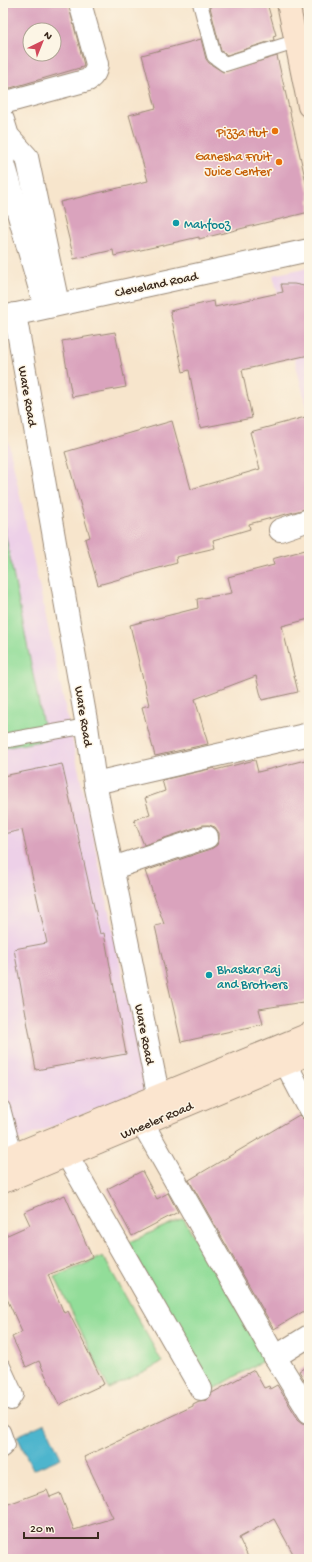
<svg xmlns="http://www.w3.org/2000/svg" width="312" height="1562" viewBox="0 0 312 1562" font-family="'Gochi Hand',sans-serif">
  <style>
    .built { fill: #edd0e8 }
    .green { fill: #92dd99; stroke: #66845c }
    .water { fill: #4eb5cd; stroke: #447076 }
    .building { fill: #daa3bd; fill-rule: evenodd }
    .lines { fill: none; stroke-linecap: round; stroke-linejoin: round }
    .lane-casing { stroke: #998875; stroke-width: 16 }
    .street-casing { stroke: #998875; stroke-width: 24 }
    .secondary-casing { stroke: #998875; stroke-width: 24 }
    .lane { stroke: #fff; stroke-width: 14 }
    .street { stroke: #fff; stroke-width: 22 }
    .secondary { stroke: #fbe5cf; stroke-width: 22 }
    .food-dot { fill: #e8710a; stroke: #fcf5e5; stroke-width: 1.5 }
    .culture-dot { fill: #0f9aa8; stroke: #fcf5e5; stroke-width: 1.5 }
    .labels { text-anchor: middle; stroke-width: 3; stroke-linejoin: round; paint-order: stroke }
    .food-label { font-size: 13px; fill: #c56008; stroke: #fcf5e5; text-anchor: end }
    .culture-label { font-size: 13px; fill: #0d838f; stroke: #fcf5e5; text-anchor: start }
    .street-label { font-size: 13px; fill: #3b2a1e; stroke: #fcf5e5 }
  </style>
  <rect width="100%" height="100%" fill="#fcf5e5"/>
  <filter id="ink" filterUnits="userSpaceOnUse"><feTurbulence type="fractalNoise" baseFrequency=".025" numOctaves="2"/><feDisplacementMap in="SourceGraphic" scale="8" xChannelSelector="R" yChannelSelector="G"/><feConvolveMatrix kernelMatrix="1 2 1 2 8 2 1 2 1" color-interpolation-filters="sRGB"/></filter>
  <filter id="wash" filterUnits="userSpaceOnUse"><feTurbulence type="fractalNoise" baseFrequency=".012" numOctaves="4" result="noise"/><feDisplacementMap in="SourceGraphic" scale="16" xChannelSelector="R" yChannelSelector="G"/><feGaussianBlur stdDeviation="0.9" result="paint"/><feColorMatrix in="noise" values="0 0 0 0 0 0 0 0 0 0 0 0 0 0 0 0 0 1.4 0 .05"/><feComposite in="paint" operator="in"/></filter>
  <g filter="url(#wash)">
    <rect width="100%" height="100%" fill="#f7e5cc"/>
    <g class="built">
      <polygon points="309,267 309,412 308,412 273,275"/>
      <polygon points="3,417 147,1089 3,1146"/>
    </g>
    <g class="green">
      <polygon points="3,523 46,740 3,748"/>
      <polygon points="183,1218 268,1358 212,1390 128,1243"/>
      <polygon points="103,1256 162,1362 109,1389 55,1277"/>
    </g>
    <polygon class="water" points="45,1423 61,1458 33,1470 17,1436"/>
    <g id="blocks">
      <g class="building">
        <path d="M3,3H68L84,65L83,67L7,89L3,77ZM30,30H54V54H30Z"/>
        <polygon points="209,3 267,3 276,35 273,36 274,40 227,55 221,51"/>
        <polygon points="201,39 206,59 209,63 223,72 277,56 309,195 309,212 199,239 199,237 114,256 113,250 74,259 60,202 148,181 129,115 156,108 142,55"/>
        <polygon points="281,284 294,284 309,287 309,355 242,370 252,418 200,428 189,370 183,372 170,311 214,301 215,307 283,292"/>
        <polygon points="115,332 126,387 72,397 62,341"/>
        <polygon points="309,416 309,508 249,524 250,529 213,540 215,548 176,557 177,563 98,585 85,539 90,537 65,452 172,421 191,489 260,469 250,432"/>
        <polygon points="309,549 309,619 282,626 298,692 262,700 256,676 195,699 208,744 155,756 142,707 149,705 130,625 198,608 197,599 232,593 228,577 274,565 272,559"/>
        <polygon points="309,759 309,1001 259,1009 263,1024 181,1042 155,926 164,924 145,871 211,849 217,845 219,839 219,833 215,827 209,825 203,825 144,845 134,820 150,814 145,798 165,791 162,780 214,768 215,770 255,760 258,772"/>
        <polygon points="62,764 100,934 104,933 126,1054 36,1070 14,949 47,943 22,830 3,834 3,776"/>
        <polygon points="299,1115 303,1119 309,1120 309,1308 274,1329 189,1180"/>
        <polygon points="142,1171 157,1199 168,1193 178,1212 132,1236 107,1189"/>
        <polygon points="65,1195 92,1257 48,1275 64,1313 68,1311 104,1384 59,1405 39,1361 26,1367 12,1337 22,1332 3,1290 3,1237 30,1225 24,1212"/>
        <polygon points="309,1365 309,1388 299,1371"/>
        <polygon points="254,1370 264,1388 269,1386 270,1389 277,1385 298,1419 303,1423 309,1424 309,1559 296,1559 274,1519 239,1538 249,1559 3,1559 3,1506 47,1490 50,1497 60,1493 74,1530 113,1518 84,1457 193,1406 193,1404 199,1401 207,1400 212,1393"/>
      </g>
    </g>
  </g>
  <g filter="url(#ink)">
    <use href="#blocks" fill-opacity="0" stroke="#998875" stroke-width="1"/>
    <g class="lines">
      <g class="lane-casing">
        <g id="lane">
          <polyline points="200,3 214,56 225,64 295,42"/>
          <polyline points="3,741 87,726"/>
          <polyline points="3,1108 15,1154"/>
          <polyline points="3,1366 15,1392 16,1395 11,1403"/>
          <polyline points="3,1431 8,1445 3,1450"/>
        </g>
      </g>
      <g class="street-casing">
        <g id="street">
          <path d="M3,103L88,80C94,75 96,72 97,64L80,3"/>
          <polyline points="3,120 8,136 27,157 58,304"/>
          <polyline points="8,136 4,163 45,307"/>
          <polyline points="15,314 87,726 95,783 162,1113"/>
          <polyline points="3,317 309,250"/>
          <polyline points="280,530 309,520"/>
          <polyline points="95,783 309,734"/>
          <polyline points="113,868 207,837"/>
          <polyline points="286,1064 309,1108"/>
          <polyline points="143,1124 275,1357 309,1412"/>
          <polyline points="67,1155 201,1389"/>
          <polyline points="275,1357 309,1336"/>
        </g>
      </g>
      <g class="secondary-casing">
        <g id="secondary">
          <polyline points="288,3 309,106"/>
          <polyline points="3,1159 309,1034"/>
          <polyline points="3,1182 309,1054"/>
        </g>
      </g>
      <use href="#lane" class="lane"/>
      <use href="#street" class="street"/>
      <use href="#secondary" class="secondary"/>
    </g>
  </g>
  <g class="food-dot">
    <circle cx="275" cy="131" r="4"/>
    <circle cx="279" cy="162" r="4"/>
  </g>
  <g class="culture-dot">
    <circle cx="176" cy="223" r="4"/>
    <circle cx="209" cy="975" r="4"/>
  </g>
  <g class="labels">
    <g class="food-label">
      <text x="267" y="136">Pizza Hut</text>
      <text x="271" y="160">Ganesha Fruit<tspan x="271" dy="15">Juice Center</tspan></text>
    </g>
    <g class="culture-label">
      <text x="184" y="228">Mahfooz</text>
      <text x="217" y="973">Bhaskar Raj<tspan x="217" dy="15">and Brothers</tspan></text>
    </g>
    <g class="street-label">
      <text transform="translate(156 283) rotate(-12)" y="5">Cleveland Road</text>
      <text transform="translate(29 396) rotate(80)" y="5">Ware Road</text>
      <text transform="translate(85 716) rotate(81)" y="5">Ware Road</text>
      <text transform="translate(146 1034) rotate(79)" y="5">Ware Road</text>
      <text transform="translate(156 1119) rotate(-23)" y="5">Wheeler Road</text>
    </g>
  </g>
  <rect width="312" height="1562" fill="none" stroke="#fcf5e5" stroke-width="16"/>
  <g transform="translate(42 42) rotate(43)"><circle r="19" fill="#fcf5e5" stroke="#afa495"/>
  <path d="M0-3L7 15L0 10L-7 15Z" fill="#d1495b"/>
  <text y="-6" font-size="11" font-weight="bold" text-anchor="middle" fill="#3b2a1e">N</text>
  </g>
  <path d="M24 1532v6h74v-6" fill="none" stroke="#3b2a1e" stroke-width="2"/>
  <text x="30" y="1532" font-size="12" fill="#3b2a1e" stroke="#fcf5e5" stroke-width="3" paint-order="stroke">20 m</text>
</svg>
